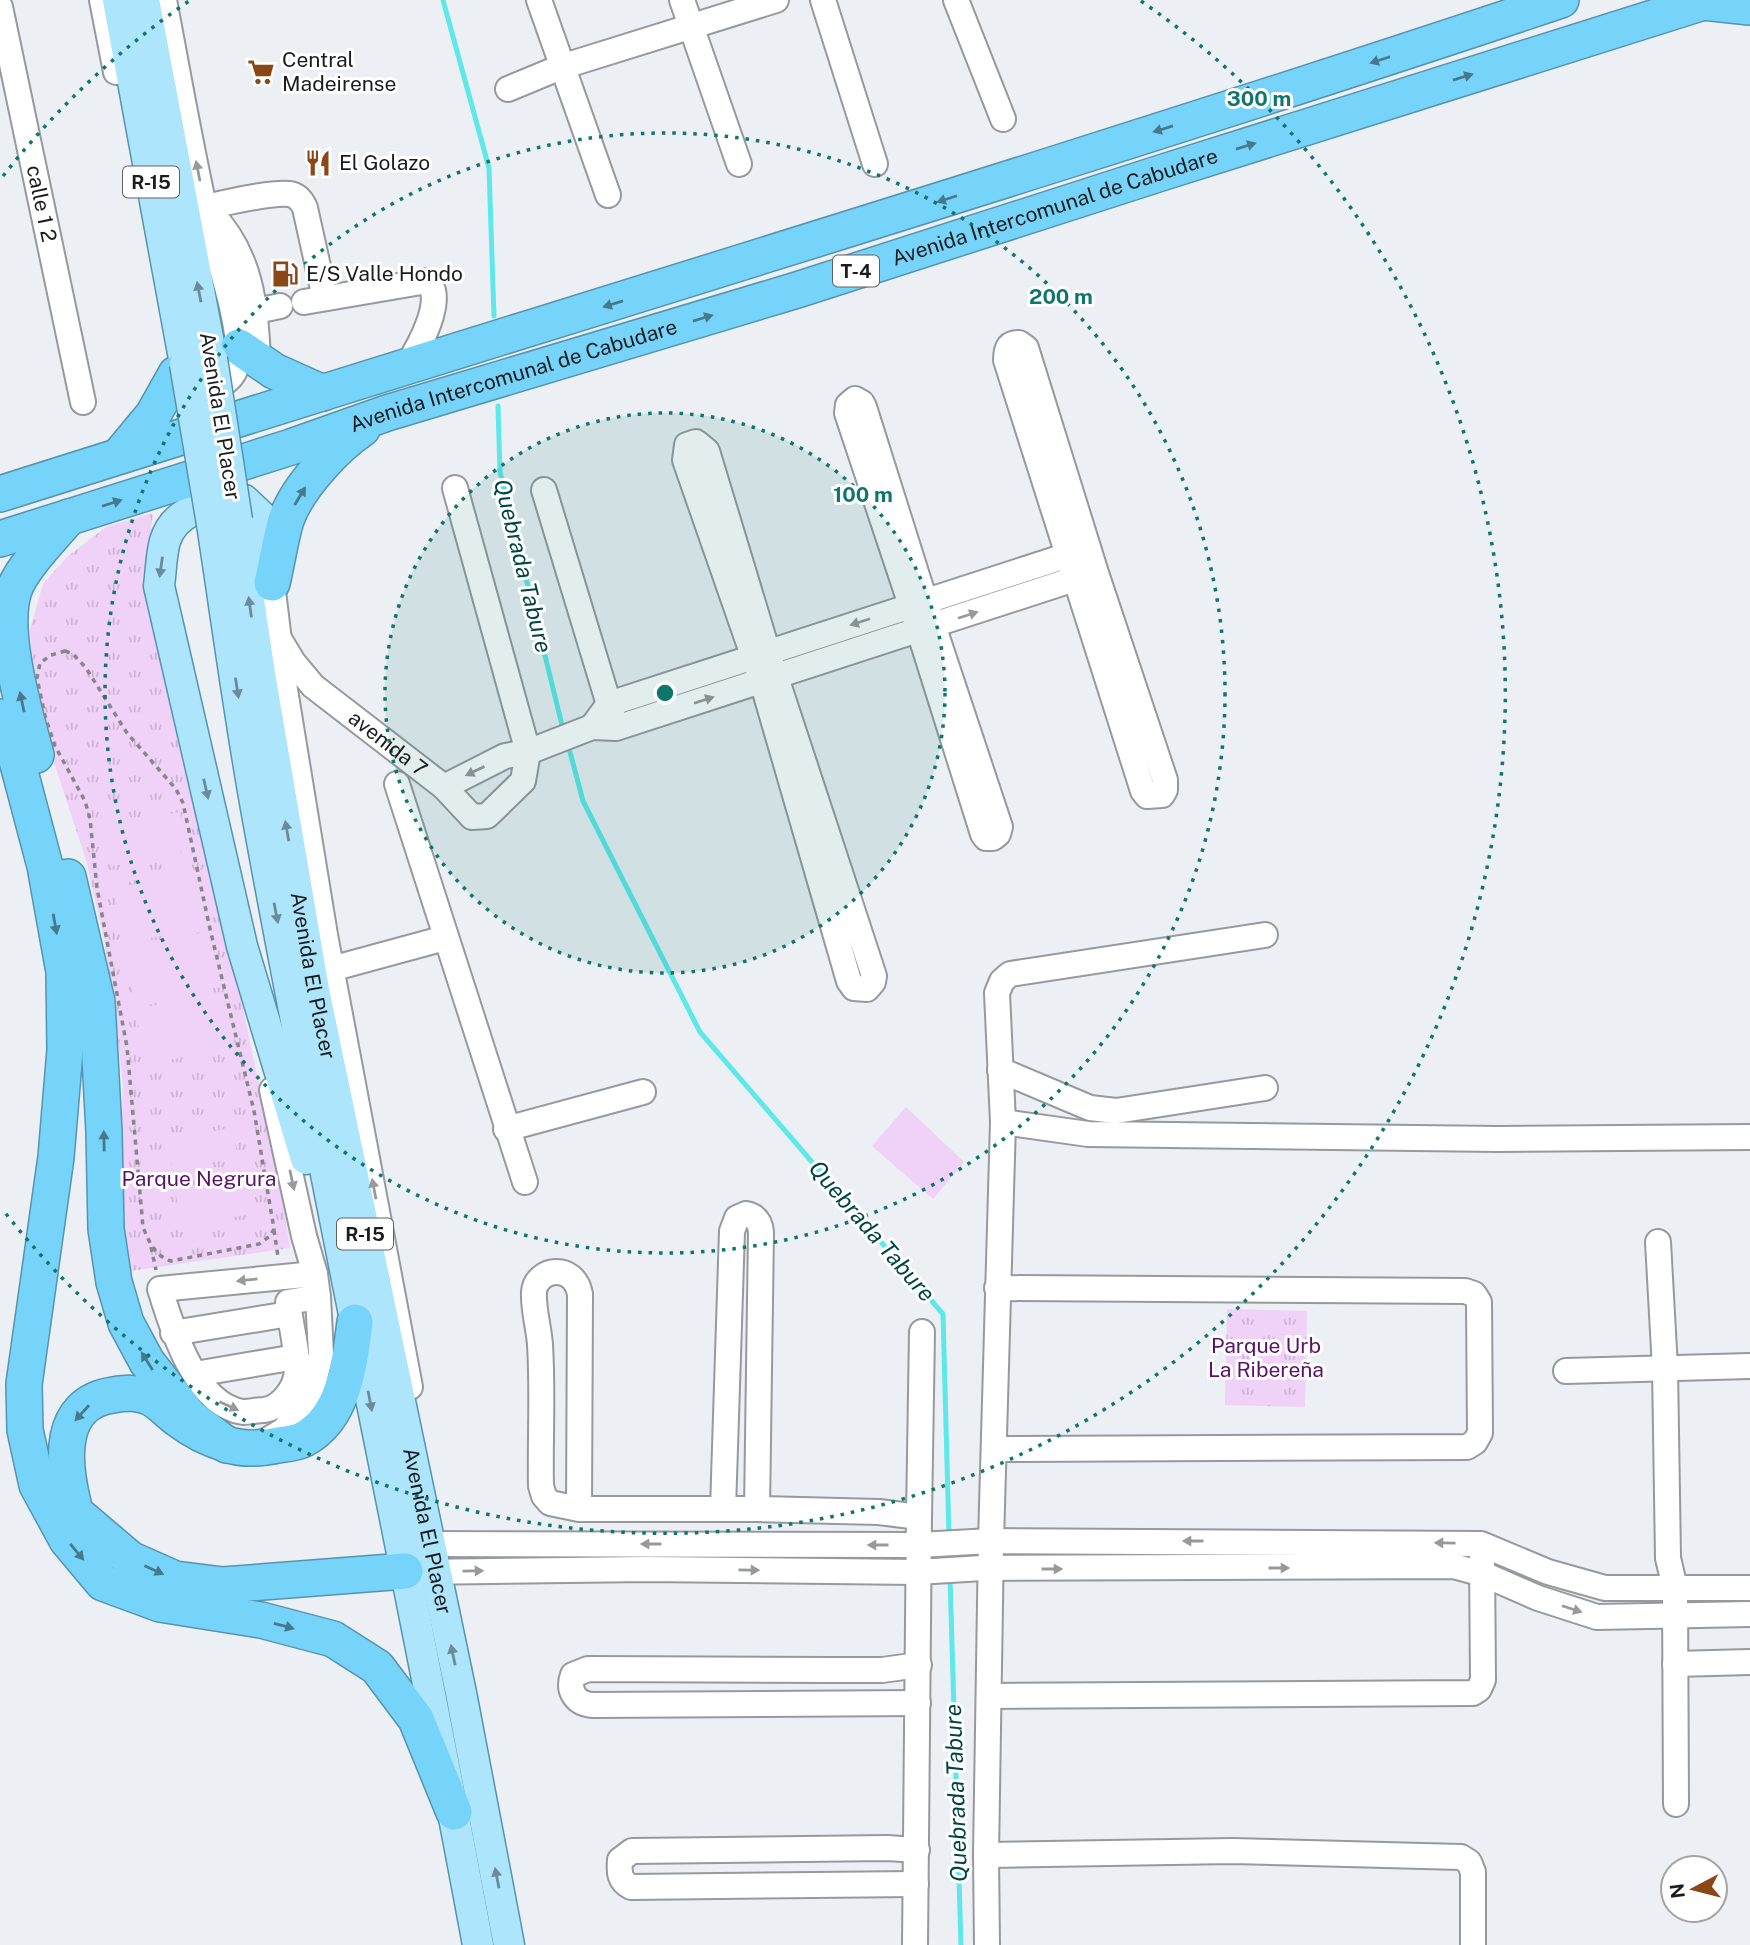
<svg xmlns="http://www.w3.org/2000/svg" width="1750" height="1945" viewBox="0 0 1750 1945" font-family="'Public Sans',sans-serif">
  <style>
    .grass { fill: url(#grass-tufts) }
    .garden { fill: #f0d1f8 }
    .lines { fill: none; stroke-linecap: round; stroke-linejoin: round }
    .stream { stroke: #5ee8e9; stroke-width: 5 }
    .minor-casing { stroke: #96999e; stroke-width: 28 }
    .major-casing { stroke: #5694ad; stroke-width: 33 }
    .highway-casing { stroke: #5694ad; stroke-width: 38 }
    .path { stroke: #85878a; stroke-width: 3.5; stroke-dasharray: 5 5; stroke-linecap: butt }
    .minor { stroke: #fff; stroke-width: 24 }
    .major { stroke: #ade5fc; stroke-width: 30 }
    .highway { stroke: #76d4fa; stroke-width: 35 }
    .major-bridge-casing { stroke: #5694ad; stroke-width: 33; stroke-linecap: butt }
    .major-bridge { stroke: #ade5fc; stroke-width: 30 }
    .oneway { fill: #48788c }
    .oneway2 { fill: #98999a }
    .oneway3 { fill: #6b8b98 }
    .ring { fill: none; stroke: #0f766e; stroke-width: 3.5; stroke-dasharray: 3.5 7 }
    .labels { text-anchor: middle; stroke-width: 6; stroke-linejoin: round; paint-order: stroke }
    .shield { fill: #fff; stroke: #5f6062; stroke-width: 2 }
    .shield-label { font-size: 19px; font-weight: bold; fill: #1b1c1e }
    .poi-label { font-size: 21px; fill: #1b1c1e; stroke: #fff; text-anchor: start }
    .street-label { font-size: 21px; fill: #1b1c1e; stroke: #fff }
    .park-label { font-size: 21px; fill: #5a1169; stroke: #fff }
    .water-label { font-size: 23px; font-style: italic; fill: #014445; stroke: #fff }
    .centre { fill: #0f766e; stroke: #fff; stroke-width: 3.5 }
    .ring-label { font-size: 21px; text-anchor: middle; font-weight: bold; fill: #0f766e; stroke: #fff; stroke-width: 6; stroke-linejoin: round; paint-order: stroke }
  </style>
  <defs>
    <pattern id="grass-tufts" width="24" height="20" patternUnits="userSpaceOnUse" patternTransform="scale(1.75)"><rect width="24" height="20" fill="#f0d1f8"/><path d="M3 7l-1-3M5 7V3M7 7l1-3M15 17l-1-3M17 17v-4M19 17l1-3" fill="none" stroke="#cdb3d4"/></pattern>
  </defs>
  <rect width="100%" height="100%" fill="#eceff4"/>
  <g class="grass">
    <polygon points="153,513 148,559 280,1184 290,1248 130,1271 119,1211 123,1084 114,1006 103,934 86,860 33,698 30,629 43,584 67,557 106,527"/>
    <polygon points="1227,1309 1307,1311 1305,1407 1225,1405"/>
  </g>
  <g class="garden">
    <polygon points="180,812 187,850 113,866 105,826"/>
    <polygon points="201,872 211,926 125,943 114,888"/>
    <polygon points="212,931 221,987 135,1002 125,947"/>
    <polygon points="223,992 234,1046 146,1065 135,1009"/>
    <polygon points="906,1107 964,1162 933,1199 872,1146"/>
    <polygon points="232,1128 238,1158 172,1169 168,1139"/>
    <polygon points="242,1185 247,1215 181,1225 176,1195"/>
  </g>
  <g class="lines">
    <g class="stream">
      <polyline points="443,0 489,168 494,316"/>
      <polyline points="498,406 500,472 562,725"/>
      <polyline points="570,752 583,801 700,1032 943,1314 949,1536"/>
      <polyline points="950,1577 961,1945"/>
    </g>
    <g class="minor-casing">
      <g id="minor">
        <polyline points="102,0 116,72"/>
        <path d="M164,0C177,68 189,138 204,206C212,240 248,339 236,368C231,382 216,389 202,391"/>
        <polyline points="539,0 608,195"/>
        <polyline points="682,0 739,164"/>
        <polyline points="823,0 875,164"/>
        <polyline points="956,0 1003,119"/>
        <path id="s1" d="M0,7L83,402"/>
        <polyline points="508,89 561,67 776,0"/>
        <path d="M205,207C226,203 269,192 289,194C297,195 302,201 305,208L325,298"/>
        <path d="M210,212C251,254 256,305 258,361"/>
        <path d="M304,302L427,281C447,298 418,349 406,367"/>
        <polyline points="256,311 280,306"/>
        <path d="M1019,343L1026,348L1096,573L1165,780V790L1162,795L1147,796L1143,791L1006,360C1006,350 1007,343 1019,343Z"/>
        <polygon points="855,399 862,403 864,407 925,601 1000,827 998,834 993,838 986,838 983,834 911,605 847,413 848,405"/>
        <polygon points="696,442 707,451 768,653 874,976 873,982 867,989 854,988 849,981 762,681 685,460 687,445"/>
        <polyline points="544,490 614,721"/>
        <polyline points="272,583 285,690 325,935 410,1387"/>
        <path id="s2" d="M281,642L293,662L313,686L444,787L472,817L487,816L523,781L528,752L455,488"/>
        <polyline points="592,727 609,704 1084,550"/>
        <polyline points="397,784 525,1182"/>
        <polyline points="444,787 505,756 528,752 592,727 616,728 1093,573"/>
        <polyline points="331,969 445,938"/>
        <polyline points="1000,1070 1090,1108 1116,1111 1265,1088"/>
        <polyline points="1003,1122 1088,1134 1498,1139 1750,1137"/>
        <polyline points="506,1129 643,1092"/>
        <polyline points="1658,1242 1665,1368 1668,1558 1675,1588 1676,1804"/>
        <path d="M315,1274L160,1289C172,1328 195,1405 243,1412C250,1412 258,1410 264,1410C280,1408 293,1391 296,1377C300,1358 290,1323 288,1302L318,1297"/>
        <polyline points="173,1333 289,1314"/>
        <polyline points="1566,1371 1750,1366"/>
        <polyline points="195,1374 296,1357"/>
        <polyline points="259,1445 284,1430 310,1398 321,1354 318,1297 315,1274 304,1236 272,1090"/>
        <polyline points="995,1449 1467,1447 1475,1442 1480,1433 1479,1302 1474,1294 1465,1291 997,1288"/>
        <path d="M579,1509L580,1294C574,1262 536,1268 534,1292C533,1309 539,1328 540,1345C543,1392 540,1439 541,1486L544,1496L550,1503L579,1509H757L761,1232C760,1222 756,1216 746,1214L737,1218L732,1231L723,1509"/>
        <polyline points="757,1509 879,1512 919,1517 915,1945"/>
        <polyline points="919,1517 922,1332"/>
        <polyline points="411,1544 919,1545 991,1541 1481,1544 1548,1572 1605,1588 1750,1588"/>
        <polyline points="419,1572 647,1569 917,1572 983,1568 1453,1566 1483,1574 1538,1598 1597,1617 1750,1614"/>
        <polyline points="1675,1664 1750,1662"/>
        <polyline points="989,1696 1473,1693 1479,1689 1483,1680 1482,1559"/>
        <path d="M918,1703L593,1705C576,1704 567,1691 573,1675L588,1669L832,1670H882L919,1665"/>
        <polyline points="986,1855 1233,1851 1461,1857 1469,1862 1473,1872 1473,1945"/>
        <path d="M916,1884L631,1887C619,1881 619,1872 620,1860L632,1851L887,1848L917,1850"/>
        <polyline points="987,1945 986,1855 991,1541 1003,1122 997,993 1002,981 1010,974 1265,935"/>
      </g>
    </g>
    <g class="major-casing">
      <g id="major">
        <polyline points="118,0 185,364"/>
        <polyline points="144,0 212,359"/>
        <path id="s3" d="M237,520L260,674L314,990L461,1693L509,1945"/>
        <path d="M212,524C227,622 240,721 258,819C326,1195 409,1569 478,1945"/>
        <path d="M271,569L270,541L261,516L244,500C214,501 175,508 165,541C161,555 161,572 159,586L242,946L306,1159"/>
      </g>
    </g>
    <g class="highway-casing">
      <g id="highway">
        <polyline points="1703,2 1750,7"/>
        <polyline points="239,347 274,371 323,393"/>
        <polyline points="119,456 153,415 176,374"/>
        <path d="M0,494C520,329 1043,173 1561,0"/>
        <path id="s4" d="M0,539L291,447L387,413L797,290L1164,172L1710,0"/>
        <path d="M272,583C277,562 280,540 286,520C297,488 335,447 362,429"/>
        <polyline points="0,717 10,734 45,866 64,972 65,1050 56,1157 24,1384 25,1430 37,1485 67,1540 103,1583 160,1604 261,1620 333,1639 377,1667 416,1719 454,1812"/>
        <path d="M36,755C25,713 0,632 14,590C22,567 53,536 69,517"/>
        <polyline points="68,877 97,1002 104,1132 106,1229 114,1282 126,1323 147,1362 190,1417 227,1445"/>
        <polyline points="58,1481 76,1513 130,1559 175,1579 223,1585 405,1571"/>
        <path d="M73,1503C63,1462 57,1403 113,1395C126,1393 136,1392 149,1397C160,1402 169,1413 179,1420C192,1430 210,1439 226,1444C243,1450 260,1449 278,1445C286,1444 297,1443 304,1439C344,1418 350,1363 355,1322"/>
      </g>
    </g>
    <g class="path">
      <path d="M65,651L73,654L86,668L127,733L176,789L183,803L210,929L254,1111L274,1229L270,1236L259,1244L171,1261C155,1256 149,1242 143,1227L127,1047L97,888L90,819L85,801L55,746L45,716L37,678L40,663L51,655Z"/>
      <polyline points="274,1230 278,1257"/>
      <polyline points="151,1247 156,1270"/>
    </g>
    <use href="#minor" class="minor"/>
    <use href="#major" class="major"/>
    <use href="#highway" class="highway"/>
    <g class="major-bridge-casing">
      <g id="major-bridge">
        <polyline points="212,359 237,520"/>
        <polyline points="185,364 212,524"/>
      </g>
    </g>
    <use href="#major-bridge" class="major-bridge"/>
  </g>
  <defs><path id="oneway-solid" d="M-6-.8H1V-3.2L6.5 0L1 3.2V.8H-6Z" transform="scale(1.75)"/></defs>
  <g class="oneway">
    <use href="#oneway-solid" transform="translate(1380 60) rotate(162)"/>
    <use href="#oneway-solid" transform="translate(1463 77) rotate(-17)"/>
    <use href="#oneway-solid" transform="translate(1163 129) rotate(163)"/>
    <use href="#oneway-solid" transform="translate(1246 146) rotate(-17)"/>
    <use href="#oneway-solid" transform="translate(947 199) rotate(162)"/>
    <use href="#oneway-solid" transform="translate(613 304) rotate(163)"/>
    <use href="#oneway-solid" transform="translate(703 318) rotate(-17)"/>
    <use href="#oneway-solid" transform="translate(300 496) rotate(-59)"/>
    <use href="#oneway-solid" transform="translate(112 503) rotate(-18)"/>
    <use href="#oneway-solid" transform="translate(22 702) rotate(-102)"/>
    <use href="#oneway-solid" transform="translate(55 924) rotate(80)"/>
    <use href="#oneway-solid" transform="translate(104 1141) rotate(-91)"/>
    <use href="#oneway-solid" transform="translate(147 1361) rotate(-122)"/>
    <use href="#oneway-solid" transform="translate(82 1413) rotate(132)"/>
    <use href="#oneway-solid" transform="translate(77 1552) rotate(50)"/>
    <use href="#oneway-solid" transform="translate(154 1570) rotate(24)"/>
    <use href="#oneway-solid" transform="translate(284 1626) rotate(15)"/>
  </g>
  <g class="oneway2">
    <use href="#oneway-solid" transform="translate(198 171) rotate(-101)"/>
    <use href="#oneway-solid" transform="translate(968 615) rotate(-18)"/>
    <use href="#oneway-solid" transform="translate(860 622) rotate(162)"/>
    <use href="#oneway-solid" transform="translate(704 700) rotate(-18)"/>
    <use href="#oneway-solid" transform="translate(475 771) rotate(154)"/>
    <use href="#oneway-solid" transform="translate(292 1180) rotate(78)"/>
    <use href="#oneway-solid" transform="translate(374 1189) rotate(-101)"/>
    <use href="#oneway-solid" transform="translate(247 1280) rotate(174)"/>
    <use href="#oneway-solid" transform="translate(229 1406) rotate(24)"/>
    <use href="#oneway-solid" transform="translate(1193 1541) rotate(-180)"/>
    <use href="#oneway-solid" transform="translate(1445 1543) rotate(-179)"/>
    <use href="#oneway-solid" transform="translate(651 1544) rotate(-180)"/>
    <use href="#oneway-solid" transform="translate(878 1545) rotate(-180)"/>
    <use href="#oneway-solid" transform="translate(1279 1568)"/>
    <use href="#oneway-solid" transform="translate(1052 1569)"/>
    <use href="#oneway-solid" transform="translate(749 1570) rotate(1)"/>
    <use href="#oneway-solid" transform="translate(473 1571) rotate(-1)"/>
    <use href="#oneway-solid" transform="translate(1572 1609) rotate(18)"/>
  </g>
  <g class="oneway3">
    <use href="#oneway-solid" transform="translate(199 292) rotate(-101)"/>
    <use href="#oneway-solid" transform="translate(161 567) rotate(98)"/>
    <use href="#oneway-solid" transform="translate(250 607) rotate(-98)"/>
    <use href="#oneway-solid" transform="translate(237 688) rotate(81)"/>
    <use href="#oneway-solid" transform="translate(206 789) rotate(77)"/>
    <use href="#oneway-solid" transform="translate(287 831) rotate(-100)"/>
    <use href="#oneway-solid" transform="translate(276 913) rotate(79)"/>
    <use href="#oneway-solid" transform="translate(370 1401) rotate(79)"/>
    <use href="#oneway-solid" transform="translate(453 1655) rotate(-102)"/>
    <use href="#oneway-solid" transform="translate(497 1878) rotate(-101)"/>
  </g>
  <circle cx="665" cy="693" r="280" fill="#0f766e" fill-opacity=".12"/>
  <g class="ring">
    <circle cx="665" cy="693" r="280"/>
    <circle cx="665" cy="693" r="560"/>
    <path d="M3 176A840 840 0 0 1 189 1M1141 1A840 840 0 1 1 3 1210"/>
  </g>
  <defs>
    <g id="supermarket-bare" transform="scale(2.1)"><path d="M-6-5.5h2.5l.6 2H6L4.5 2H-2.5L-4.4-4H-6ZM-1.5 3.2a1.3 1.3 0 1 0 .1 0ZM3 3.2a1.3 1.3 0 1 0 .1 0Z" fill="#8a4816" stroke="#fff" stroke-width="2.5" paint-order="stroke"/></g>
    <g id="restaurant-bare" transform="scale(2.1)"><path d="M-5-6h1v4h1v-4h1v4h1v-4h1v5L-1.5 .5V6h-2V.5L-5-1ZM5-6V6H3V1.5H1.5Q1.5-4 5-6Z" fill="#8a4816" stroke="#fff" stroke-width="2.5" paint-order="stroke"/></g>
    <g id="fuel-bare" transform="scale(2.1)"><path d="M-5.5-6h7V0h2V4h1.3V-2.5L3-4.5l.8-.8L6-3V5H2.5V1h-1V6h-7ZM-4.2-4.7v3.2H.2V-4.7Z" fill="#8a4816" stroke="#fff" stroke-width="2.5" paint-order="stroke"/></g>
  </defs>
  <g fill-rule="evenodd">
    <use href="#supermarket-bare" x="261" y="72"/>
    <use href="#restaurant-bare" x="318" y="163"/>
    <use href="#fuel-bare" x="285" y="274"/>
  </g>
  <g class="labels">
    <g class="shield">
      <rect x="123" y="166.5" width="56" height="31" rx="5"/>
      <rect x="833" y="255.5" width="46" height="31" rx="5"/>
      <rect x="337" y="1218.5" width="56" height="31" rx="5"/>
    </g>
    <g class="shield-label">
      <text x="151" y="189">R-15</text>
      <text x="856" y="278">T-4</text>
      <text x="365" y="1241">R-15</text>
    </g>
    <g class="poi-label">
      <text x="282" y="67">Central<tspan x="282" dy="24">Madeirense</tspan></text>
      <text x="339" y="170">El Golazo</text>
      <text x="306" y="281">E/S Valle Hondo</text>
    </g>
    <g class="street-label">
      <text dy="7" stroke="none"><textPath href="#s1" startOffset="201">calle 1 2</textPath></text>
      <text dy="7" stroke="none"><textPath href="#s4" startOffset="1106">Avenida Intercomunal de Cabudare</textPath></text>
      <text dy="7" stroke="none"><textPath href="#s4" startOffset="539">Avenida Intercomunal de Cabudare</textPath></text>
      <text transform="translate(220 416) rotate(81)" y="7">Avenida El Placer</text>
      <text dy="7" stroke="none"><textPath href="#s2" startOffset="149">avenida 7</textPath></text>
      <text dy="7" stroke="none"><textPath href="#s3" startOffset="462">Avenida El Placer</textPath></text>
      <text dy="7" stroke="none"><textPath href="#s3" startOffset="1029">Avenida El Placer</textPath></text>
    </g>
    <g class="park-label">
      <text x="199" y="1186">Parque Negrura</text>
      <text x="1266" y="1353">Parque Urb<tspan x="1266" dy="24">La Ribereña</tspan></text>
    </g>
    <g class="water-label">
      <text transform="translate(523 566) rotate(76)" y="8">Quebrada Tabure</text>
      <text transform="translate(872 1231) rotate(49)" y="8">Quebrada Tabure</text>
      <text transform="translate(956 1793) rotate(-92)" y="8">Quebrada Tabure</text>
    </g>
  </g>
  <circle cx="665" cy="693" r="10" class="centre"/>
  <g class="ring-label">
    <text x="1259" y="106">300 m</text>
    <text x="1061" y="304">200 m</text>
    <text x="863" y="502">100 m</text>
  </g>
  <g transform="translate(1694 1889) rotate(263)"><circle r="33" fill="#ffffff" stroke="#a4a4a5" stroke-width="2"/>
  <path d="M0-5L12 26L0 18L-12 26Z" fill="#8a4816"/>
  <text y="-10" font-size="19" font-weight="bold" text-anchor="middle" fill="#1b1c1e">N</text>
  </g>
</svg>
